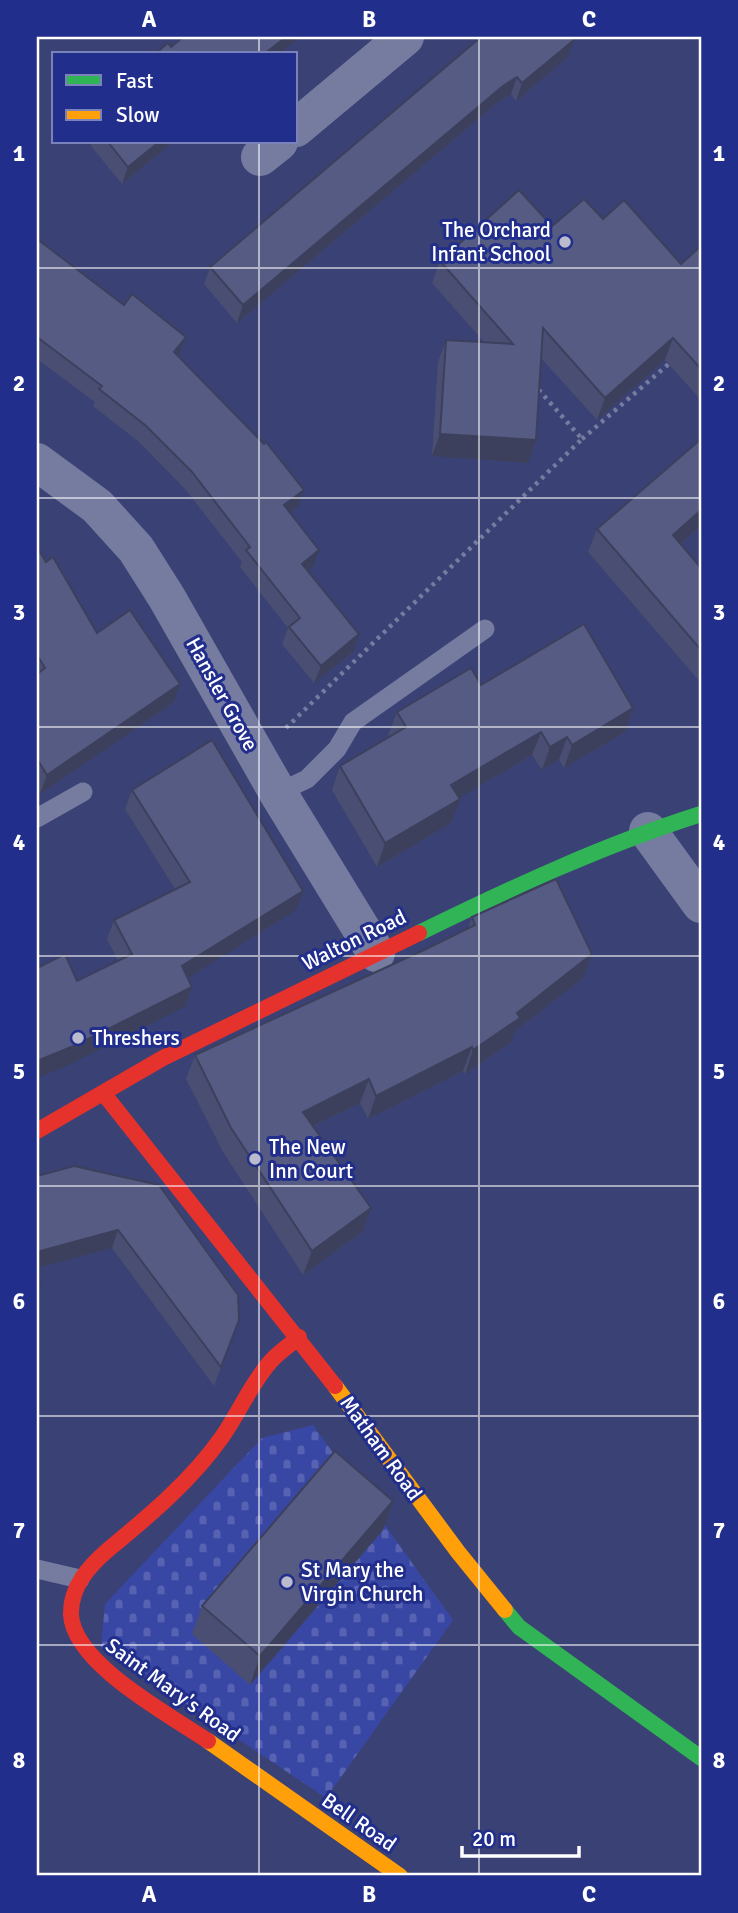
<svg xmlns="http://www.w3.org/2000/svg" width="738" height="1913" viewBox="0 0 738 1913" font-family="Signika,sans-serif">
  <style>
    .cemetery { fill: url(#cemetery-stones) }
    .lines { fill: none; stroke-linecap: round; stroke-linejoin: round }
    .path { stroke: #767ca0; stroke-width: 4.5; stroke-dasharray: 3.5 5; stroke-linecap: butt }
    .lane { stroke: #767ca0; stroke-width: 19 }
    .street { stroke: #767ca0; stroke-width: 38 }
    .fast { stroke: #30b455; stroke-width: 16 }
    .slow { stroke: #ff9f0a; stroke-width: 16 }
    .jam { stroke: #e5322d; stroke-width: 16 }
    .wall { fill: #4a4e72 }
    .shaded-wall { fill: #3c405c }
    .building { fill: #565b84; stroke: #3c405c; stroke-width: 2 }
    .grid { fill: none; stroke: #fff; stroke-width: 2; stroke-opacity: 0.55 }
    .poi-dot { fill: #babcce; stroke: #222e8c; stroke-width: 2.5 }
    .labels { text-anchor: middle; stroke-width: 6; stroke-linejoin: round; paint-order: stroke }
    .poi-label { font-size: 21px; fill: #fff; stroke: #222e8c; text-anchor: start }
    .street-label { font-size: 21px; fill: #fff; stroke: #222e8c }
    .neatline { fill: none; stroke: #fff; stroke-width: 2.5 }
    .grid-label { font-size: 23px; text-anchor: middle; font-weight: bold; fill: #fff }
  </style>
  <defs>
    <pattern id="cemetery-stones" width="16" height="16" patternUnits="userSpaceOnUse" patternTransform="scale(1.75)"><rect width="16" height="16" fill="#3947a4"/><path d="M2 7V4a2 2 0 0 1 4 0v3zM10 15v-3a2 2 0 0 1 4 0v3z" fill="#5763b2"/></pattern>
  </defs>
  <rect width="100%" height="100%" fill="#3a4174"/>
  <polygon class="cemetery" points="313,1425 453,1620 326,1798 101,1647 105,1604 262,1438"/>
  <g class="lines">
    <g class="path">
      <polyline points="582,439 671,362"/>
      <polyline points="286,728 582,439 539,390"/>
    </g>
    <g class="lane">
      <polyline points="278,793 307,779 337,749 353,722 485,629"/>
      <polyline points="37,818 83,792"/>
      <polyline points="37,1569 80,1579"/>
    </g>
    <g class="street">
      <polyline points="296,128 405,37"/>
      <polyline points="260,157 279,142"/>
      <polyline points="37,462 97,506 136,549 167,598 278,793 376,953"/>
      <polyline points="648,831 701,904"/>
    </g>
    <g class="fast">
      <path d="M419,933C511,888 603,845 701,814"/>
      <polyline points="505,1610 519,1627 701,1758"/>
    </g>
    <g class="slow">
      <polyline points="335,1386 458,1552 505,1610"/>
      <polyline points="208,1741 400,1876"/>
    </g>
    <g class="jam">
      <polyline points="104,1094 335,1386"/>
      <polyline points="37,1131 163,1058 419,933"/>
      <path d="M208,1741C170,1715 74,1664 71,1615C70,1587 89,1566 109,1549C149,1516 192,1480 222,1437C239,1413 251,1383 271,1361C279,1352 290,1345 299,1337"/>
    </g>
  </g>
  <g class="wall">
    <polygon points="574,39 568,57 516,101 511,94 497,103 237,323 204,284 210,267"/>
    <polygon points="92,142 173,142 122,184 91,146"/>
    <polygon points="603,219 681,264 701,246 701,398 700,399 665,360 597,420 541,358 536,440 528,463 432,456 438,362 446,340 484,342 432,283 440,261 552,226"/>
    <polygon points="37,239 124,305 186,337 178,356 298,507 290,513 313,567 308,571 353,652 314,683 282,644 288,628 240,567 242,562 185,489 139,442 93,406 95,402 37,359"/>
    <polygon points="701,439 701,526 681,544 701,568 701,683 588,552 597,529"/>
    <polygon points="37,547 97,633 173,703 40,794 37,789"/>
    <polygon points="481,685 633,708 625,732 564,768 559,760 542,770 532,755 459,798 451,823 377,867 332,790 340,766 389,737 388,735 397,712"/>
    <polygon points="132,790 296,910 187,978 192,987 185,1007 69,1065 77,981 118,961 107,939 114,920 175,889 125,809"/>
    <polygon points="472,917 592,954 583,978 515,1031 511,1042 465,1074 463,1071 368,1119 360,1103 313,1126 371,1208 362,1232 303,1275 223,1152 186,1079 195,1055 424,950 468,928"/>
    <polygon points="74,1166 239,1320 214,1386 112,1248 37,1268"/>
    <polygon points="393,1501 383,1530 250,1685 192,1634 202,1606"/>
  </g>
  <g class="shaded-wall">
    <polygon points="286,37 300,37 279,54 264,54"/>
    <polygon points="574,40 568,57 516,101 522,83"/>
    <polygon points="517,77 511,94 497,103 237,323 243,305 503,86"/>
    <polygon points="159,142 173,142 122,184 128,167"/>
    <polygon points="186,337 179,354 168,370 174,352"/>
    <polygon points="673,338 665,360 597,420 605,398"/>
    <polygon points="440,434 536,440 528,463 432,456"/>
    <polygon points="304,490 298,507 278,522 284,505"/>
    <polygon points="701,510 701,526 664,558 673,535"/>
    <polygon points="319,550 313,567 296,581 302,564"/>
    <polygon points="359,634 353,652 314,683 321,666"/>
    <polygon points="180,684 173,703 40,794 47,775"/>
    <polygon points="633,708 625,732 564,768 572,745"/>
    <polygon points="541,732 532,755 442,808 451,785"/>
    <polygon points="567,737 559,760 542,770 550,747"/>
    <polygon points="460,799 451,823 377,867 385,843"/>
    <polygon points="303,891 296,910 175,986 182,966"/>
    <polygon points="592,954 583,978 515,1031 511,1042 465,1074 473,1050 517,1013"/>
    <polygon points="192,987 185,1007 69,1065 37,1078 37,1061"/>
    <polygon points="472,1047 463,1071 368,1119 376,1096"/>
    <polygon points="369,1079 360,1103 294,1135 303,1112"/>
    <polygon points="371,1208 362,1232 303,1275 312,1251"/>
    <polygon points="118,1230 112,1248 37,1268 37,1252"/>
    <polygon points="393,1501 383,1530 250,1685 260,1656"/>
  </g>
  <g class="building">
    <polygon points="183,37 286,37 264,54 155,54 168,43 171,47"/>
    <polygon points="481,37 571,37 574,40 522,83 517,77 503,86 243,305 210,267"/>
    <polygon points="108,142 159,142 128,167"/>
    <polygon points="519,190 552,226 584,199 603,219 624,200 681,264 701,246 701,369 673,338 605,398 543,328 536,440 440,434 446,340 513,344 440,261"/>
    <polygon points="37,239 124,305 132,294 186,337 174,352 264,444 266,442 304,490 284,505 319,550 302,564 359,634 321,666 289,627 300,618 246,550 250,547 192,472 145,425 99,389 102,386 37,337"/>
    <polygon points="701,439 701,510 673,535 701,568 701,650 597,529"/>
    <polygon points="37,547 46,562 53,557 97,633 130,610 180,684 47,775 37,759 37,674 45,668 37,655"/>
    <polygon points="584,624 633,708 572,745 567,737 550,747 541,732 451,785 460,799 385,843 340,766 406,727 397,712 471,668 481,685"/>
    <polygon points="212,740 303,891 182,966 192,987 76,1045 37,1061 37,968 65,954 77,981 132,954 114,920 190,882 132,790"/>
    <polygon points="556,879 592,954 517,1013 520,1018 473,1050 472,1047 376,1096 369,1079 303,1112 371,1208 312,1251 231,1128 195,1055 424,950 475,925 472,917"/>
    <polygon points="74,1166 159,1185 238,1295 239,1320 221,1367 118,1230 37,1252 37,1176"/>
    <polygon points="37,1270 40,1285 37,1286"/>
    <polygon points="335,1451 393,1501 260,1656 202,1606"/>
  </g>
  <path class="grid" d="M259,37V54M479,37V1876M259,142V1876M37,268H701M37,498H701M37,727H701M37,956H701M37,1186H701M37,1416H701M37,1645H701"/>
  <g class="poi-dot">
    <circle cx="565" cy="242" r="7"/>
    <circle cx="78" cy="1038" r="7"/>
    <circle cx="255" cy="1159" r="7"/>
    <circle cx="287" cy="1582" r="7"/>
  </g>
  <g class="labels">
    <g class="poi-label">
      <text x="551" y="237" text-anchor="end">The Orchard<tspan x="551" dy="24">Infant School</tspan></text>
      <text x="92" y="1045">Threshers</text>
      <text x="269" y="1154">The New<tspan x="269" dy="24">Inn Court</tspan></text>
      <text x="301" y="1577">St Mary the<tspan x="301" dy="24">Virgin Church</tspan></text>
    </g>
    <g class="street-label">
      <text transform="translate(222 694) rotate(61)" y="7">Hansler Grove</text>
      <text transform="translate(354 940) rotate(-26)" y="7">Walton Road</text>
      <text transform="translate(381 1448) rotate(54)" y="7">Matham Road</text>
      <text transform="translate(173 1690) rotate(36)" y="7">Saint Mary's Road</text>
      <text transform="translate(359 1822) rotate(35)" y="7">Bell Road</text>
    </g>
  </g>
  <rect width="738" height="1913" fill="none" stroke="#222e8c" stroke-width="77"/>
  <rect x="52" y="52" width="245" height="91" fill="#222e8c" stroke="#7a82ba" stroke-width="2"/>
  <rect x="66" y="75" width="35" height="10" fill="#30b455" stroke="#7a82ba" stroke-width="2"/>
  <text x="116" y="88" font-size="21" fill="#ffffff">Fast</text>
  <rect x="66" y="110" width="35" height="10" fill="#ff9f0a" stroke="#7a82ba" stroke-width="2"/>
  <text x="116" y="122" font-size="21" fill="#ffffff">Slow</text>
  <path d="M462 1846v10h117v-10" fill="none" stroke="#ffffff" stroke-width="3.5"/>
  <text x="472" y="1846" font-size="21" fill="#ffffff" stroke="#222e8c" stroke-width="5" paint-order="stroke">20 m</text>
  <rect x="38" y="38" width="662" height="1836" class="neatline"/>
  <g class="grid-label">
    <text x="149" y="27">A</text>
    <text x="369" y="27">B</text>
    <text x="589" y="27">C</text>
    <text x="19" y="161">1</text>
    <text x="719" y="161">1</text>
    <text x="19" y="391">2</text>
    <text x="719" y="391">2</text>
    <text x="19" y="620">3</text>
    <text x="719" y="620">3</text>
    <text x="19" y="850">4</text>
    <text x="719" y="850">4</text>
    <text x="19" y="1079">5</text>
    <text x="719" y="1079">5</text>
    <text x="19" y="1309">6</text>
    <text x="719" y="1309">6</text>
    <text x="19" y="1538">7</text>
    <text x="719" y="1538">7</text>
    <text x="19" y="1768">8</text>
    <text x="719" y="1768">8</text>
    <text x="149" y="1902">A</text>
    <text x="369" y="1902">B</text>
    <text x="589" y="1902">C</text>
  </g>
</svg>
